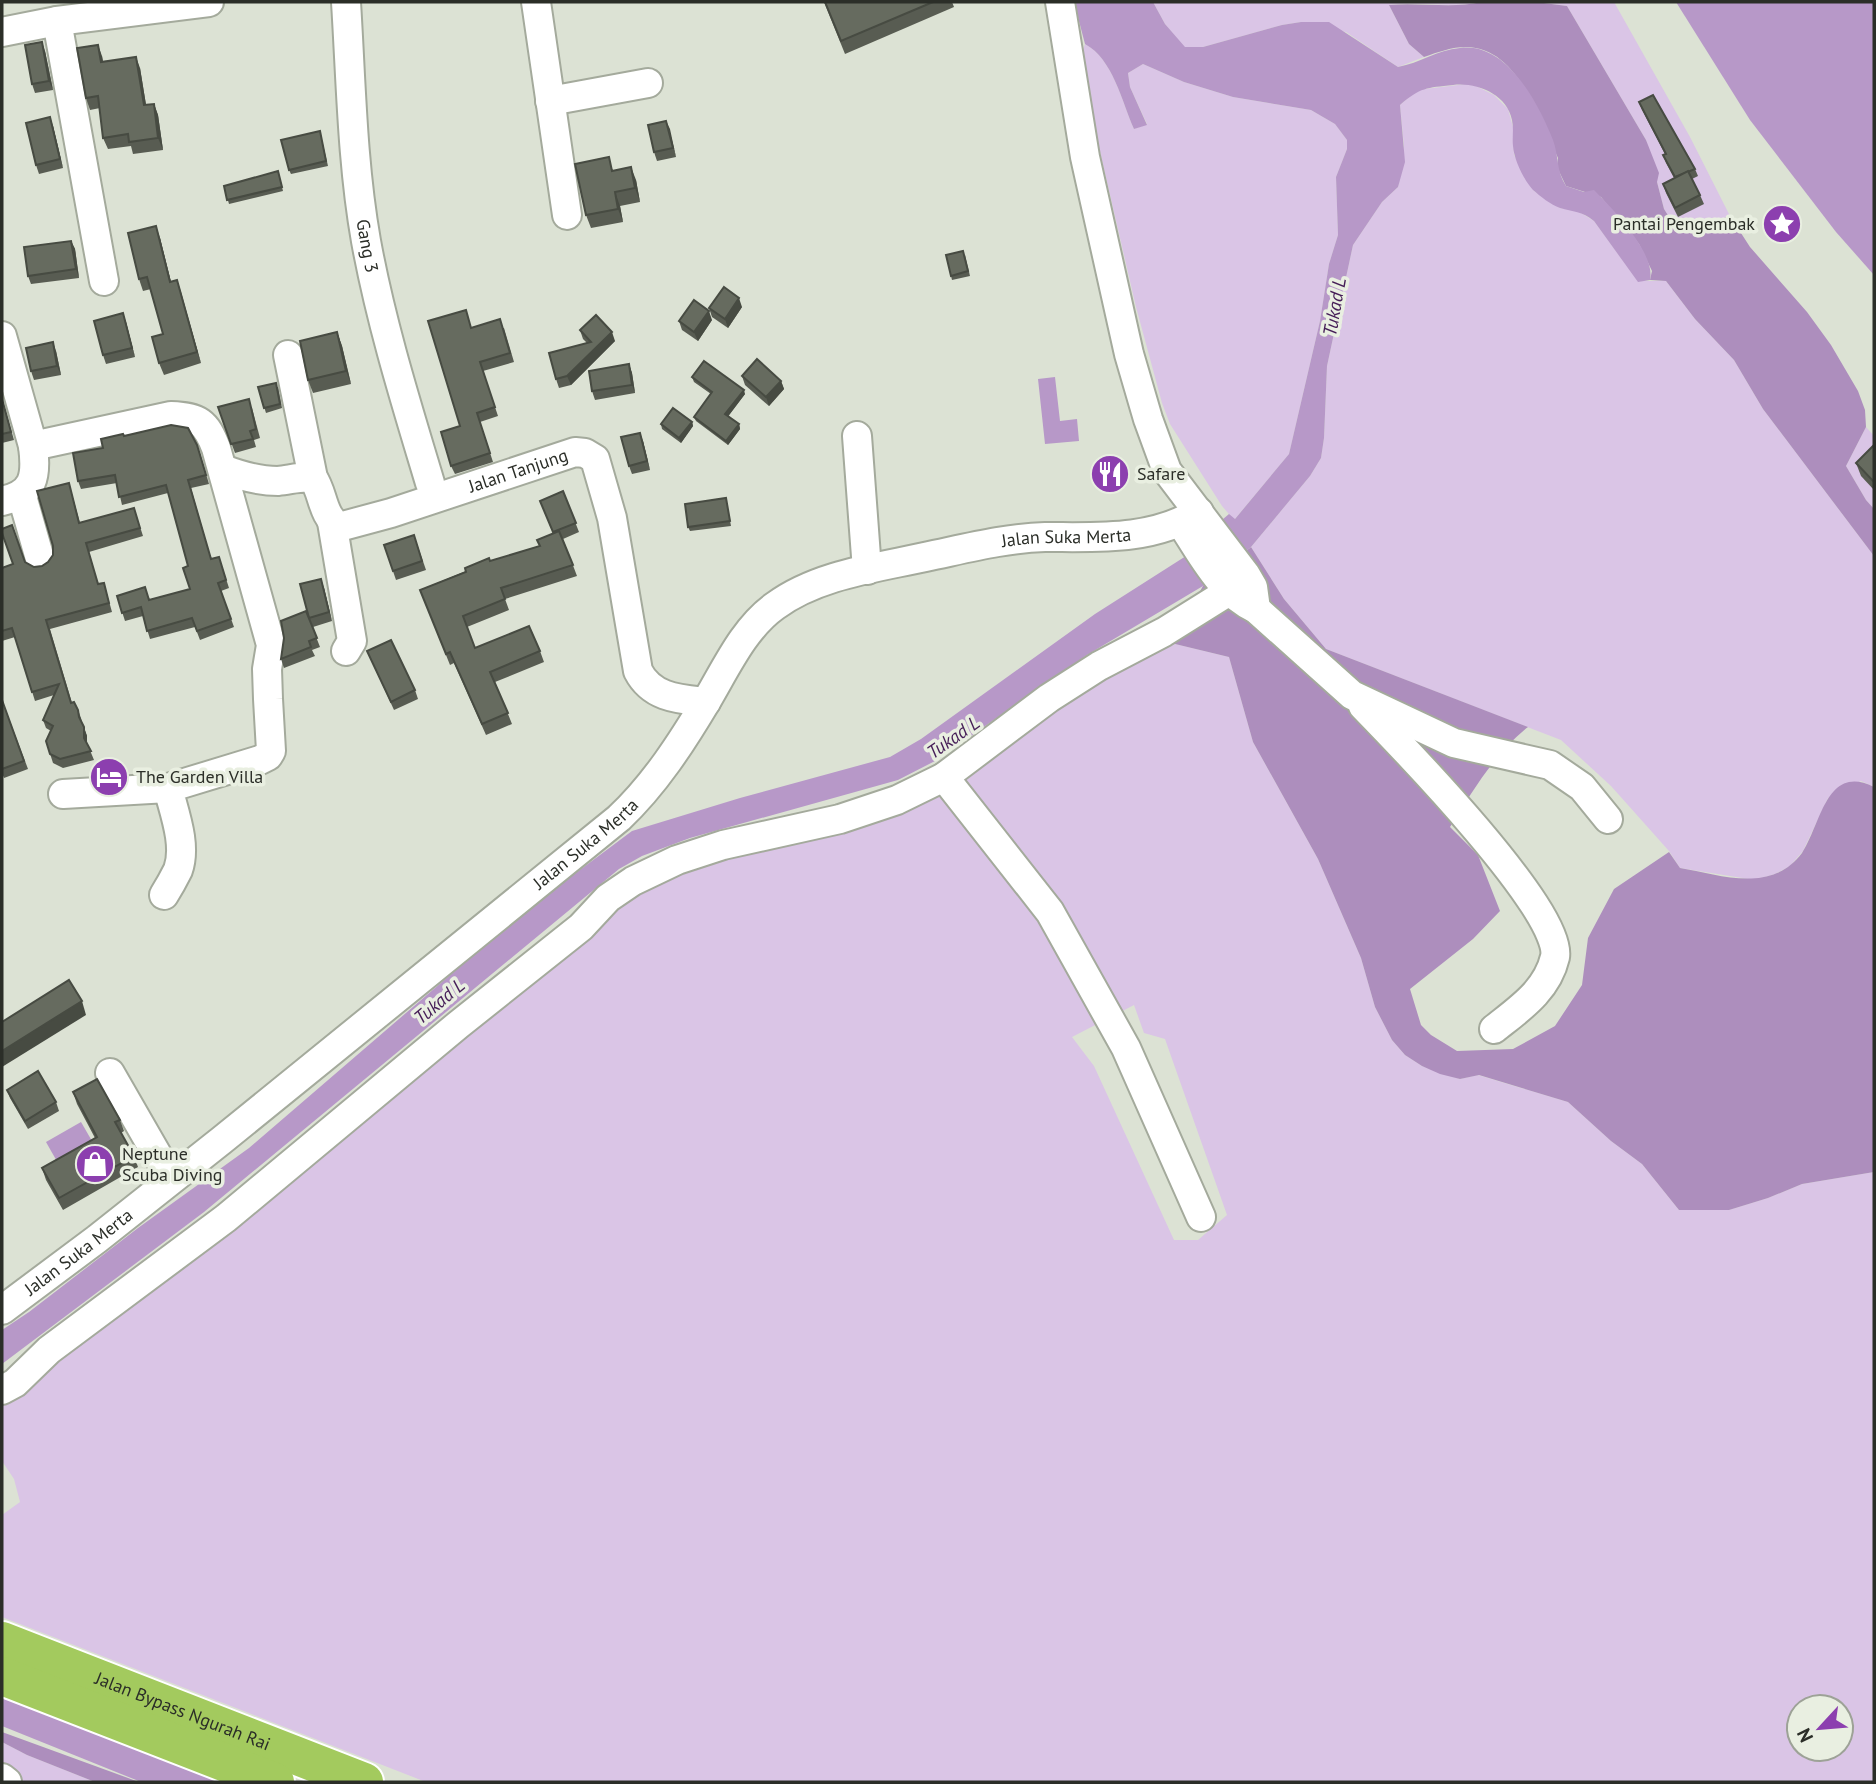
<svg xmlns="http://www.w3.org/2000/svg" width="1876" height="1784" viewBox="0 0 1876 1784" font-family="'PT Sans',sans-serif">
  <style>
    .green { fill: #dac5e6; fill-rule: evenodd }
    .forest { fill: #ad8ebd }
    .water { fill: #b798c8 }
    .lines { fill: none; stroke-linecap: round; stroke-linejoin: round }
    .minor-casing { stroke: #a4aa9c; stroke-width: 32 }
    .highway-casing { stroke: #fff; stroke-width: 42 }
    .minor { stroke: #fff; stroke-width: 28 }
    .highway { stroke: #a3ca5e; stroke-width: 38 }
    .wall { fill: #585c52 }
    .shaded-wall { fill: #474b42 }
    .building { fill: #666b5f; stroke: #474b42; stroke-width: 2 }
    .labels { text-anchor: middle; stroke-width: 7; stroke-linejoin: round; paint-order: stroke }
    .poi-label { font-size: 18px; fill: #2b2e28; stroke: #e9efe1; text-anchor: start }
    .street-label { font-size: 18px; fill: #2b2e28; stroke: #e9efe1 }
    .water-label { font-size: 19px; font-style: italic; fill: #451d57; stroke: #e9efe1 }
  </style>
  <rect width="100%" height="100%" fill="#dce2d4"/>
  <g class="green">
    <path d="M1153,2H1482C1451,9 1420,1 1389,5L1409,44L1424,57L1398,67L1346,32L1301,22L1282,25L1203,47H1184L1165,24Z"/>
    <polygon points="1536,2 1614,2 1690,137 1730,216 1693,228 1676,228 1664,209 1646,140 1567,6"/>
    <path d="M1085,44C1113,59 1122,102 1134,129L1147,124L1130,87L1128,73L1143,64L1184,82L1233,97L1311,110L1335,124L1347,140V149L1336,177L1338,235L1329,264L1320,321L1289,454L1234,520L1222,506L1170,424L1162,403L1136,307L1079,61Z"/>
    <polygon points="1466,84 1476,86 1494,95 1508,109 1513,127 1514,155 1534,191 1560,208 1578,211 1594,221 1638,281 1666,281 1695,319 1734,360 1763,409 1874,556 1874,787 1861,781 1828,798 1803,851 1790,866 1775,874 1755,880 1680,868 1669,851 1611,786 1561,740 1326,649 1284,599 1251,547 1310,476 1321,458 1324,438 1327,366 1353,245 1382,202 1398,187 1404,146 1400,105 1417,90"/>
    <polygon points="1866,427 1874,436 1874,509 1866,500 1846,466"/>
    <path d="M1171,643L1229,657L1253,742L1318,859L1361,958L1375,1007L1392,1040L1405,1055L1422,1066L1460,1079L1478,1075L1568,1102L1611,1141L1642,1164L1679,1210H1729L1768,1198L1802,1184L1874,1172V1782H426L2,1617V1515L20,1502L14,1479L2,1461V1405L23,1393L58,1359L91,1337L234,1228L616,908L639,892L681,871L727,857L844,830L1057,703ZM1134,1005L1144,1033L1165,1039L1227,1215L1198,1240H1174L1094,1066L1072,1037ZM1799,1707H1841V1749H1799Z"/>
    <polygon points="2,1742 27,1755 95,1782 20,1782 2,1765"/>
  </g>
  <g class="forest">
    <path d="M1482,2H1536L1567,6L1646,140L1659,173L1657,182L1664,209L1676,228H1693L1730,216L1750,247L1807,312L1831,345L1858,391L1865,410L1866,427L1846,466L1866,500L1874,509V556L1763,409L1734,360L1695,319L1666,281L1650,280L1652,271L1639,244L1601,197L1566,186L1557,167L1558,158C1540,120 1518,47 1466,47C1452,47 1438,52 1424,57L1409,44L1389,5C1420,2 1451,9 1482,2Z"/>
    <path d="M1251,547L1284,599L1326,649L1528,727C1494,754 1473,791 1450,827L1478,855L1500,911L1473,939L1410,989L1421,1025L1431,1035L1457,1051L1513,1049L1555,1026L1582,985L1588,938L1614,889L1669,852L1680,868C1710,873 1748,886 1777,873C1787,869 1795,862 1802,853C1821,825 1826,763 1874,787V1172L1802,1184L1768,1198L1729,1210H1679L1642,1164L1611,1141L1568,1102L1479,1075L1460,1079L1440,1074L1422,1066L1405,1055L1392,1040L1375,1007L1361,958L1318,859L1253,742L1229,657L1171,643L1203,586Z"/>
    <polygon points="2,1732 139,1782 95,1782 27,1755 2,1742"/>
  </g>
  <g class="water">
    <path d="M1074,2H1153L1165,24L1185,47H1203L1282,25L1301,22H1329L1398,67C1420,63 1437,50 1460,48C1507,42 1538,103 1553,140C1559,156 1556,171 1566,186L1584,192L1594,190C1612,208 1656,253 1650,280L1638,282L1594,221C1582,211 1573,212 1560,208C1551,205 1540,196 1533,190C1524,180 1514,160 1513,146C1512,138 1514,129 1512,120C1507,94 1476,82 1453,85C1426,88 1421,87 1400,105L1405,162L1398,187L1382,202L1353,245L1327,366L1324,438L1321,458L1310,476L1251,547L1203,586L1087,655L935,761L898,780L690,838L642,856L619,869L204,1212L2,1364V1330L29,1312L138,1228L249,1148L521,914L632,831L740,798L890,757L921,739L1095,614L1186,556L1202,537L1229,514L1235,519L1289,454L1320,321L1329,264L1338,235L1336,177L1347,149V140L1335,124L1311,110L1233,97L1184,82L1143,64L1128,73L1130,87L1147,125L1134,129C1122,102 1113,59 1085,44Z"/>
    <polygon points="1676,2 1874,2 1874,275 1836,232 1750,120"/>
    <polygon points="1055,377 1060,421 1077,419 1079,441 1045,444 1038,379"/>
    <polygon points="81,1122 92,1141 59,1165 46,1142"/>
    <polygon points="2,1695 229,1782 141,1782 2,1726"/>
  </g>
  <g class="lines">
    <g class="minor-casing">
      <g id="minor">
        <path id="s1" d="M346,2C351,81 352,162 366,241C381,323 406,403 430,483"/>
        <polyline points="536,2 567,215"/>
        <polyline points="1060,2 1085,157 1129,354 1148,419 1167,471 1246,575 1253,587 1256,609"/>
        <polyline points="57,21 104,281"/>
        <polyline points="2,32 57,21 209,2"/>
        <polyline points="550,101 648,83"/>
        <path d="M2,336L33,446C37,477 34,494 2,501"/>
        <polyline points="288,355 313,478"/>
        <polyline points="857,436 867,570"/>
        <path d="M33,446L171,416C199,417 206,422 216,448L271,645L267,669L268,699L271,751L268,756L260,760L168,788C174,812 187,845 178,870C174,878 169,887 164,895"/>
        <path id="s2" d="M223,469C241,476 259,481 278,481C290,480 301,476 313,478C324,494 321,514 339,527L391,513L575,452L585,453L595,459L612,518L638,671C652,698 679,699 706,702"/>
        <polyline points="22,496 40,559"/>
        <polyline points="332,522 352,641 346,651"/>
        <path d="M1181,523C1202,555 1220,592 1256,609L1352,695L1454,743L1550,765L1582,787L1608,819"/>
        <path d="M1363,706C1399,743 1564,912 1555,957C1547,991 1519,1009 1494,1029"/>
        <polyline points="944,777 1050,912 1126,1048 1201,1217"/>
        <polyline points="63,794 168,788"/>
        <polyline points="110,1073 171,1179"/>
        <path id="s3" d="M2,1310L97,1239L222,1140L619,818C655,784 682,742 707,700C726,668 744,628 775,606C817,575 875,568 925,557C964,549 1005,538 1045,537C1098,537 1151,541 1199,512"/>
        <polyline points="2,1390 15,1383 49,1350 226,1218 458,1025 581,927 608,898 633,881 677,860 723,845 840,819 897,800 944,777 1049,698 1099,666 1164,632 1228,592"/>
        <polyline points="2,1778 7,1782"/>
      </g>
    </g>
    <g class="highway-casing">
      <g id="highway">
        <path id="s4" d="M2,1641L364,1782"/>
        <polyline points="2,1676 275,1782"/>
      </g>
    </g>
    <use href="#minor" class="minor"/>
    <use href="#highway" class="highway"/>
  </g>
  <g class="wall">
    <polygon points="824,2 952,2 954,7 845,54"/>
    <polygon points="45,51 53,90 35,93 32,84"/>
    <polygon points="102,56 103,62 140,68 146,105 154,104 158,115 163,150 133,154 131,146 108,149 103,138 100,108 90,110 86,98"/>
    <polygon points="1639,102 1695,169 1698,176 1692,179 1700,195 1704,204 1678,217 1666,193 1663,184 1674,178 1666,163 1663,155 1665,154 1642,110"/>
    <polygon points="666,121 676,157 657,161 654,152"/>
    <polygon points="53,126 63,168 39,174 36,165"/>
    <polygon points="320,131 328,166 291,174 289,170"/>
    <polygon points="278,171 283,191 229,204 224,186"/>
    <polygon points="614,171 636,180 640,202 620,206 623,222 591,228 586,215"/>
    <polygon points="160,238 171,282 177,280 201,363 164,375 159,363 163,334 151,289 143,291 139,279"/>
    <polygon points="71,241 75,249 79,278 31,284 28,276"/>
    <polygon points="965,255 970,276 952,280 951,276"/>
    <polygon points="742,307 728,328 712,317 709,308"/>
    <polygon points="712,320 698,341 682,330 679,321"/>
    <polygon points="126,322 135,357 106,364 103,355"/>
    <polygon points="472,328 504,328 514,362 483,371 498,416 480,422 493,462 455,474 451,466 460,426"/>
    <polygon points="580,330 615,341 571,385 559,388 556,379 587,343 583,339"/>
    <polygon points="337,332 342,346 351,384 313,393 308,380"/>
    <polygon points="56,351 61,375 34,380 31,371"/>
    <polygon points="629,364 632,373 635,393 595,400 592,391"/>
    <polygon points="742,376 781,381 784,389 769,406 745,385"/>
    <polygon points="692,377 745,394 728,416 739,424 740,429 728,445 696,421 694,417 711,394 694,382"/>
    <polygon points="258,387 278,387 282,408 266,413"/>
    <polygon points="2,398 14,440 2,443"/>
    <polygon points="218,407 252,408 260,438 254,440 256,447 235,453"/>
    <polygon points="692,422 693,426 681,443 662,429 661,424"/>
    <polygon points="124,436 200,453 209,484 191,488 211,559 219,557 229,588 221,591 234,627 200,640 195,627 150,639 143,616 125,621 117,596 149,600 190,589 188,566 168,493 122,505 117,483 81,489 78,481 103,448"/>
    <polygon points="643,441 650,470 632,474 629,466"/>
    <polygon points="1874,445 1874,490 1861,476 1856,463"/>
    <polygon points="69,483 80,523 134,508 143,536 89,552 98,584 104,583 112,612 50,629 72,703 78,710 81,718 82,723 87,736 87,743 94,760 63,768 53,763 46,741 51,731 46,728 43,720 54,695 35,701 15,637 2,641 2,568 25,562 34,567 42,566 48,562 53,555"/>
    <polygon points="563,491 579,532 563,539 577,576 505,599 509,610 467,627 475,648 540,651 544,662 495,682 512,724 486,735 454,663 450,665 420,590 490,561 540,546 553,533"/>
    <polygon points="726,498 731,526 690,531 688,527"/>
    <polygon points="414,535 426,570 396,580 384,545"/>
    <polygon points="324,588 332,621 313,627 309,618"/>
    <polygon points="306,611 320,647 312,650 315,656 284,668 281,659"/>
    <polygon points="367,651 415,690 418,699 394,710"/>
    <polygon points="2,700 28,769 4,778 2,773"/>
    <polygon points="7,1090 56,1102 59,1111 28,1129 10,1098"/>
    <polygon points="73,1092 120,1120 124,1131 121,1133 134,1156 138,1167 63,1210 46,1180 42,1168 95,1138 77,1104"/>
  </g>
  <g class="shaded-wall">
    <polygon points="42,42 45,51 53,90 49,81"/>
    <polygon points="98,45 102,56 105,74 101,62"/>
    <polygon points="136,57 140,68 148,117 144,105"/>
    <polygon points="154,104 158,115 163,150 158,138"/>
    <polygon points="50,117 53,126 63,168 60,159"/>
    <polygon points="666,121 670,129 676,157 673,148"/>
    <polygon points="631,167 636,180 640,202 635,188"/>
    <polygon points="615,192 620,206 623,222 618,209"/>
    <polygon points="156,226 160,238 174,294 170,282"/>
    <polygon points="71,241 75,249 79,278 76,269"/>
    <polygon points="177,280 181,292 201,363 197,352"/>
    <polygon points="739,298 742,307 728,328 725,319"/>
    <polygon points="709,311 712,320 698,341 694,332"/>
    <polygon points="123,313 126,322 135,357 132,348"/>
    <polygon points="337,332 342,346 351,384 346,371"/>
    <polygon points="612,332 615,341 571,385 567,376"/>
    <polygon points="53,342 56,351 61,375 57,366"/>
    <polygon points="629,364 632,373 635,393 632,385"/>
    <polygon points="781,381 784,389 769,406 766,397"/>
    <polygon points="744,390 745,394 727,418 725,414"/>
    <polygon points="692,422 693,426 681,443 679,438"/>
    <polygon points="739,424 740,429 728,445 726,441"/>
    <polygon points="640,433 643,441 650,470 647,461"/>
    <polygon points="321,579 324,588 332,621 329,612"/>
    <polygon points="84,727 87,736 87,746 84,738"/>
    <polygon points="82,1001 86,1015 2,1067 2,1051"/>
  </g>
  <g class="building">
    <polygon points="825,2 933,2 841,41"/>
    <polygon points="42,42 49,81 32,84 25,45"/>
    <polygon points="98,45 101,62 136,57 144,105 154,104 158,138 129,142 128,134 103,138 98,96 86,98 77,48"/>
    <polygon points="1653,95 1695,169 1675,177 1663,155 1666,154 1639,102"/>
    <polygon points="50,117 60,159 36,165 26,123"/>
    <polygon points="666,121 673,148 654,152 648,125"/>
    <polygon points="320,131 326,161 289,170 281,140"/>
    <polygon points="609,157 612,171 631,167 635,188 615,192 618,209 586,215 575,164"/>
    <polygon points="278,171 282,187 227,200 224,186"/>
    <polygon points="1688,171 1700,195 1675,208 1663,184"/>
    <polygon points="156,226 170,282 177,280 197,352 159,363 152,337 163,334 147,277 139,279 128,233"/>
    <polygon points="71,241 76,269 28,276 24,247"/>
    <polygon points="963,251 968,271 951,276 946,255"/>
    <polygon points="724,287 739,298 725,319 709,308"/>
    <polygon points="694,300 709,311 694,332 679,321"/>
    <polygon points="466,310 471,328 500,319 510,353 480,362 495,407 477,413 490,453 451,466 441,432 460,426 428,321"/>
    <polygon points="123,313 132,348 103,355 94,321"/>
    <polygon points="596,315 612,332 567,376 556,379 549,353 591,342 580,330"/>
    <polygon points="337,332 346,371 308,380 300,341"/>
    <polygon points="53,342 57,366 31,371 26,348"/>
    <polygon points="757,359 781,381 766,397 742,376"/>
    <polygon points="704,361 744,390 725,414 739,424 726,441 694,417 712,392 692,377"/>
    <polygon points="629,364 632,385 592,391 589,371"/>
    <polygon points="276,383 280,404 264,408 258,387"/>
    <polygon points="2,399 11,432 2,434"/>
    <polygon points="249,399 256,429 250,431 253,439 231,444 218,407"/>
    <polygon points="673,408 692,422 679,438 661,424"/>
    <polygon points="171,425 188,428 197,445 206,475 188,480 211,559 219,557 226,580 218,583 231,619 197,631 192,618 147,631 141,607 122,613 117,596 145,587 149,600 190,589 183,568 188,566 166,485 119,497 115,475 78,481 73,453 103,448 101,439 123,434 124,436"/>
    <polygon points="640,433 647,461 629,466 621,437"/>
    <polygon points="1874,445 1874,482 1856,463"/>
    <polygon points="69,483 79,523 134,508 140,528 86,543 98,584 104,583 109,603 46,620 71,703 74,702 78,710 79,717 84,727 84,738 91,751 60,759 50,754 46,741 53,726 43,720 59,684 32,692 12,628 2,631 2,568 13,564 2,533 2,529 12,525 25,562 34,567 42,566 48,562 53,555 53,546 37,491"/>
    <polygon points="563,491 576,523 553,532 540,501"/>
    <polygon points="726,498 730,521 688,527 685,504"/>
    <polygon points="559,531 573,565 501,588 505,599 463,616 475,648 529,626 540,651 490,672 508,713 482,724 450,652 446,654 420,590 466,572 465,568 489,558 490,561 540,546 537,540"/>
    <polygon points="414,535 422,561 393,571 384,545"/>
    <polygon points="321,579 329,612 309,618 300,584"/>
    <polygon points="306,611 317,638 309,641 311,647 281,659 284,638 281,621"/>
    <polygon points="391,640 415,690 391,702 367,651"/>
    <polygon points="2,700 24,761 2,769"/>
    <polygon points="69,980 82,1001 2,1051 2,1022"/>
    <polygon points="38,1071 56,1102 25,1121 7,1090"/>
    <polygon points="97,1079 120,1120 115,1122 134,1156 59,1198 42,1168 97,1137 73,1092"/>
  </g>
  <defs>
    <g id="sight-disc" transform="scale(2.0125)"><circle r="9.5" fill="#8c3faf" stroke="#e9efe1"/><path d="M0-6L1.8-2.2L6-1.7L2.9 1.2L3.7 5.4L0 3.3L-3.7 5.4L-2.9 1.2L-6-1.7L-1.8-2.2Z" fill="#fff"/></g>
    <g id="restaurant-disc" transform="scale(2.0125)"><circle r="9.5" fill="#8c3faf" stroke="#e9efe1"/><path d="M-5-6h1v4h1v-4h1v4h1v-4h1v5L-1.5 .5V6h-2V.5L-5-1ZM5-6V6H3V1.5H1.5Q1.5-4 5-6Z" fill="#fff"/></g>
    <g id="hotel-disc" transform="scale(2.0125)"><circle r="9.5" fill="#8c3faf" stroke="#e9efe1"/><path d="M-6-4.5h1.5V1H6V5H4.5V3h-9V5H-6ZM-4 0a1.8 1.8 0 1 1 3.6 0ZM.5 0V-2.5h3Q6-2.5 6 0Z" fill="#fff"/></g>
    <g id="shop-disc" transform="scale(2.0125)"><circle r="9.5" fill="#8c3faf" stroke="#e9efe1"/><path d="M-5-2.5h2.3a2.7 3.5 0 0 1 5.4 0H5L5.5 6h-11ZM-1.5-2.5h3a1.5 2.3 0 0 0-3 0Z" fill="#fff"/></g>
  </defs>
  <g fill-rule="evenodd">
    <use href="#sight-disc" x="1782" y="224"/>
    <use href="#restaurant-disc" x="1110" y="474"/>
    <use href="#hotel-disc" x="109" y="777"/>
    <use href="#shop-disc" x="95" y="1164"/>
  </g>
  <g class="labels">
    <g class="poi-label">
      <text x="1755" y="230" text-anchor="end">Pantai Pengembak</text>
      <text x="1137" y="480">Safare</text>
      <text x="136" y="783">The Garden Villa</text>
      <text x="122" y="1160">Neptune<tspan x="122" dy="21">Scuba Diving</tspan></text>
    </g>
    <g class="street-label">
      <text dy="6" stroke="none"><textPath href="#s1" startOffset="245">Gang 3</textPath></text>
      <text dy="6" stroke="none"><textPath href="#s2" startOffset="336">Jalan Tanjung</textPath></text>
      <text dy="6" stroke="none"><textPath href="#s3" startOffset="1356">Jalan Suka Merta</textPath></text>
      <text dy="6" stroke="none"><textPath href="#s3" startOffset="747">Jalan Suka Merta</textPath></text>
      <text dy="6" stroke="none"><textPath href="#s3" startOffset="96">Jalan Suka Merta</textPath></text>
      <text dy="6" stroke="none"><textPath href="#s4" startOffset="194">Jalan Bypass Ngurah Rai</textPath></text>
    </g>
    <g class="water-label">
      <text transform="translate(1334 307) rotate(-80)" y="7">Tukad L</text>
      <text transform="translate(953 737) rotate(-35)" y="7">Tukad L</text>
      <text transform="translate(439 1001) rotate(-40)" y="7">Tukad L</text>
    </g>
  </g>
  <rect width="1876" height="1784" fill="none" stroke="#2b2e28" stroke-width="7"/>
  <g transform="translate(1820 1728) rotate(244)"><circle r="33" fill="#e9efe1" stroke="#9da297" stroke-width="2"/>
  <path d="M0-5L12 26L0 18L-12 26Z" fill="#8c3faf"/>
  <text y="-10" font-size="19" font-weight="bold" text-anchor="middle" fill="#2b2e28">N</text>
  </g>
</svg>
